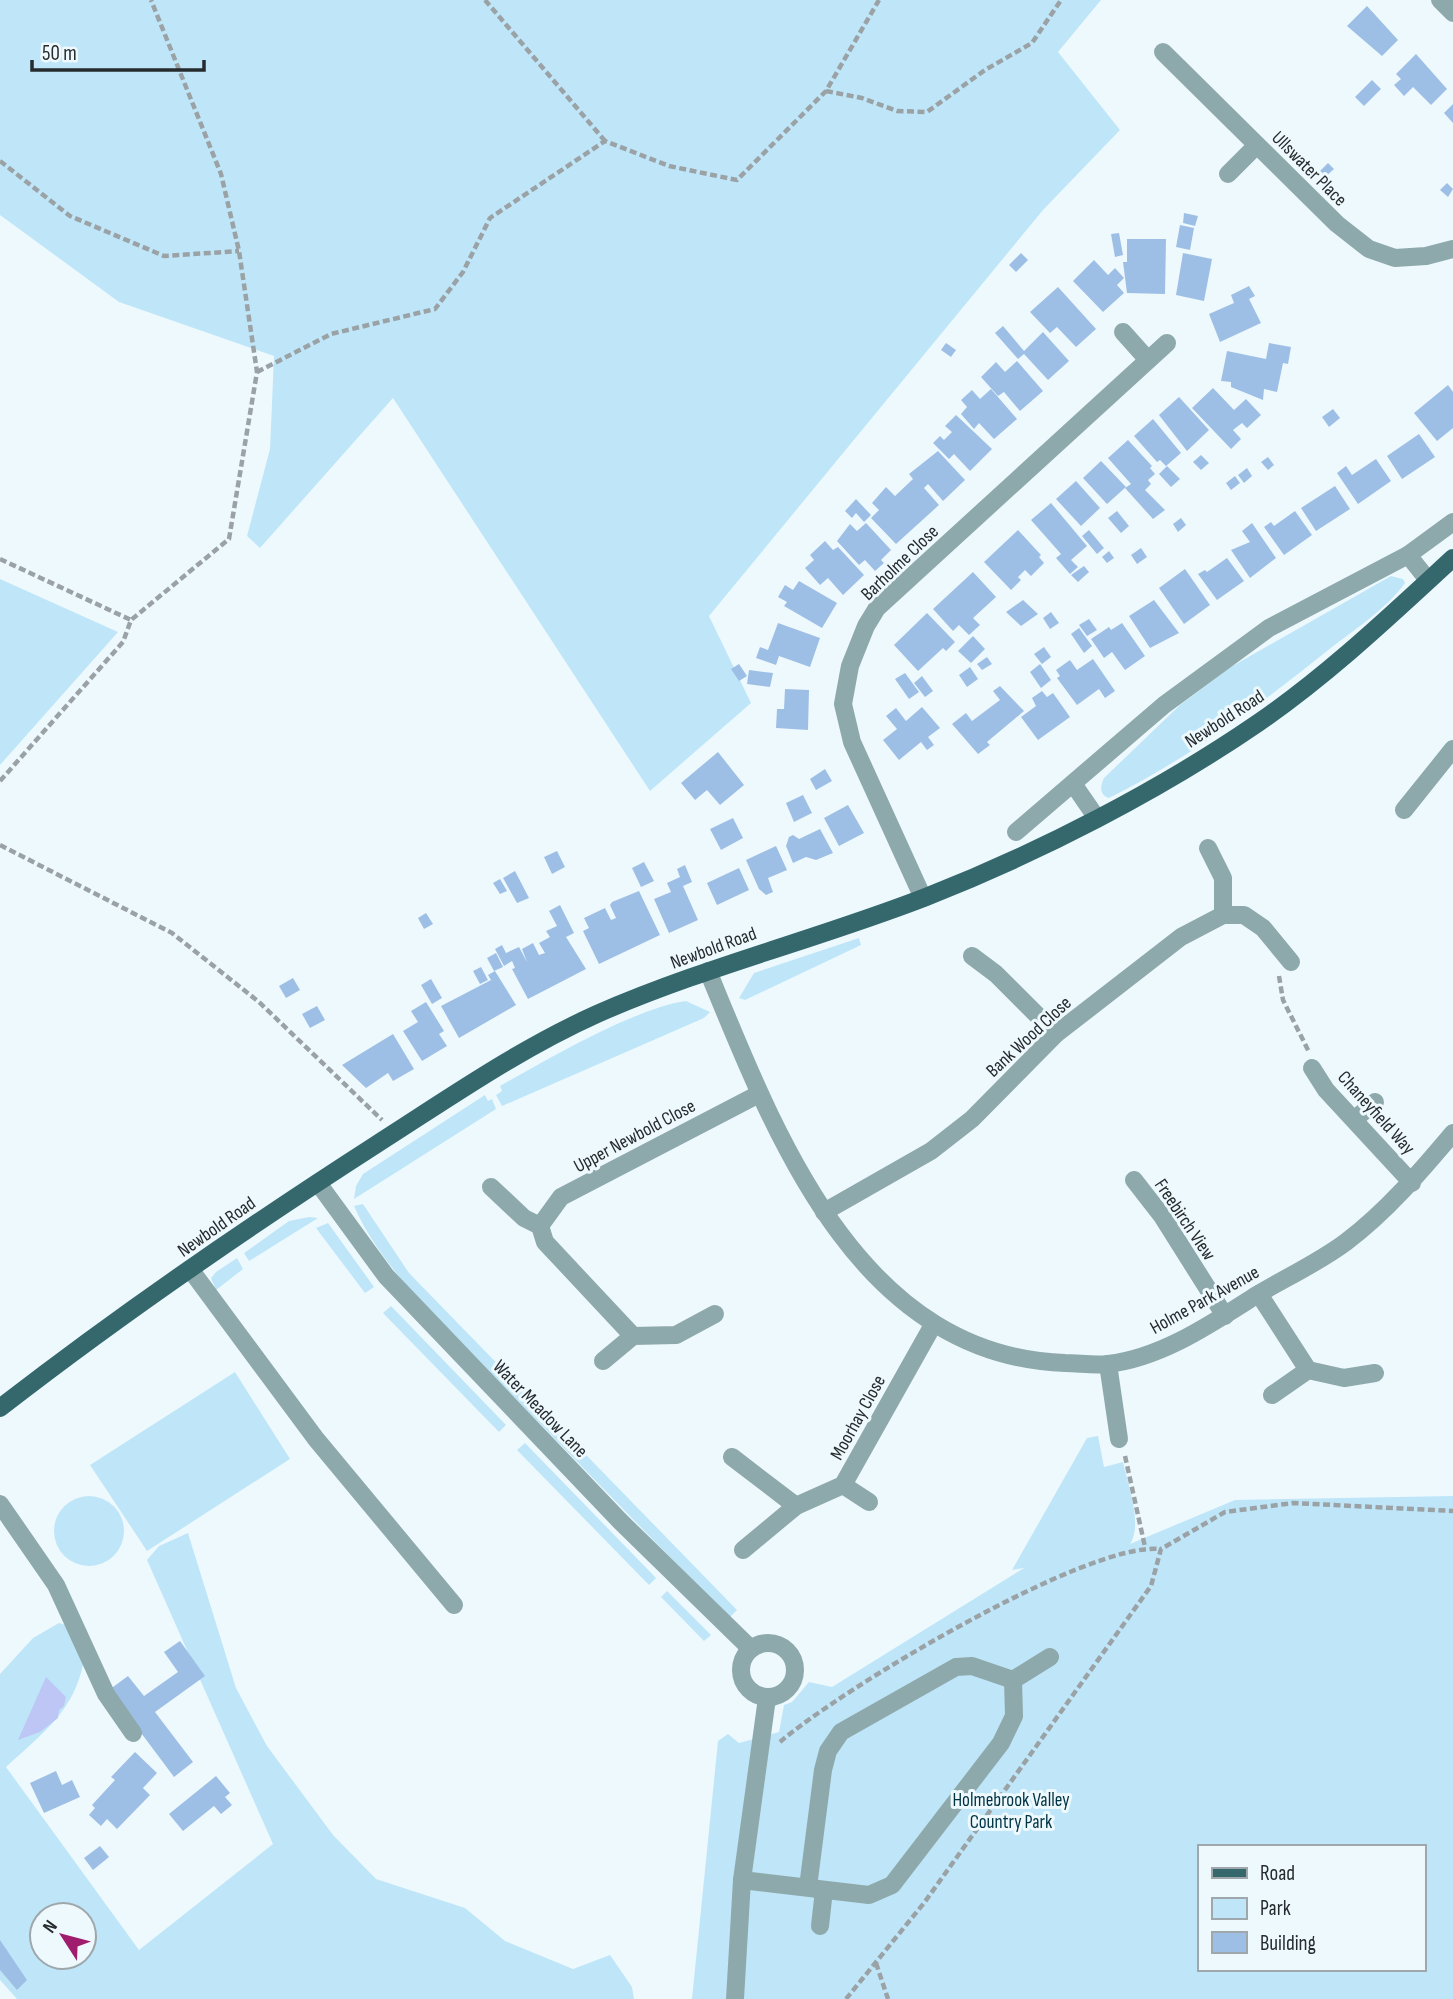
<svg xmlns="http://www.w3.org/2000/svg" width="1453" height="1999" viewBox="0 0 1453 1999" font-family="'Sofia Sans Condensed',sans-serif">
  <style>
    .green { fill: #bfe6f8; fill-rule: evenodd }
    .water { fill: #bdc6f4 }
    .building { fill: #9ebfe5 }
    .lines { fill: none; stroke-linecap: round; stroke-linejoin: round }
    .path { stroke: #9aa2a6; stroke-width: 4.5; stroke-dasharray: 7 3.5; stroke-linecap: butt }
    .minor { stroke: #8ea9ab; stroke-width: 18 }
    .major { stroke: #35686d; stroke-width: 18 }
    .labels { text-anchor: middle; stroke-width: 6; stroke-linejoin: round; paint-order: stroke }
    .street-label { font-size: 19px; fill: #262b2e; stroke: #eef9fe }
    .park-label { font-size: 19px; fill: #013344; stroke: #eef9fe }
  </style>
  <rect width="100%" height="100%" fill="#eef9fe"/>
  <g class="green">
    <polygon points="0,0 1101,0 1058,52 1120,130 1043,210 709,616 751,703 650,791 393,398 260,548 247,536 270,449 274,356 119,302 0,215"/>
    <path d="M1391,576L1403,579L1405,583C1387,608 1357,628 1332,647C1262,703 1190,758 1109,798C1099,795 1100,786 1104,778L1180,705L1229,668Z"/>
    <polygon points="0,579 118,632 0,765"/>
    <polygon points="859,938 861,945 745,1000 739,998 754,973"/>
    <path d="M686,1001L710,1012L704,1018L502,1106L496,1095L502,1091L500,1086C546,1060 635,1008 686,1001Z"/>
    <polygon points="485,1095 488,1101 492,1099 496,1109 354,1199 356,1186 363,1174"/>
    <path d="M363,1204L409,1273L737,1610L729,1618L411,1291C389,1265 368,1238 354,1206Z"/>
    <polygon points="309,1217 318,1218 249,1261 244,1253 289,1221"/>
    <polygon points="328,1223 374,1287 365,1293 316,1228"/>
    <polygon points="237,1258 243,1269 216,1290 211,1278 216,1272"/>
    <polygon points="391,1306 506,1425 499,1432 383,1313"/>
    <polygon points="235,1372 290,1459 147,1551 90,1465"/>
    <path d="M1098,1436L1104,1467L1123,1462C1128,1485 1143,1525 1130,1544L1235,1500L1453,1496V1999H692L718,1741L728,1734L739,1743L779,1732L784,1705L792,1702L809,1682L832,1687L1024,1568L1012,1570L1087,1438ZM1199,1847H1423V1969H1199Z"/>
    <polygon points="525,1443 656,1578 649,1585 517,1450"/>
    <circle cx="89" cy="1531" r="35"/>
    <path d="M188,1533L236,1688L267,1746L333,1835L376,1879L465,1908L505,1941L573,1969L610,1955L632,1987L634,1999H17L0,1980V1674L33,1638L59,1623L87,1630C85,1701 55,1723 6,1767L139,1950L273,1844L147,1560L159,1546ZM42,1915H84V1957H42Z"/>
    <polygon points="667,1591 711,1635 704,1641 661,1597"/>
  </g>
  <polygon class="water" points="46,1677 66,1697 64,1706 59,1710 58,1718 40,1732 18,1740"/>
  <g class="building">
    <polygon points="1367,6 1398,40 1382,56 1347,26"/>
    <polygon points="1416,54 1447,89 1431,105 1413,87 1404,96 1394,85 1401,79 1396,74"/>
    <polygon points="1372,80 1381,89 1364,106 1355,97"/>
    <polygon points="1453,104 1453,123 1444,113"/>
    <polygon points="1328,163 1334,169 1324,178 1319,172"/>
    <polygon points="1447,183 1453,189 1448,197 1440,190"/>
    <polygon points="1184,213 1198,216 1195,226 1183,223"/>
    <polygon points="1180,225 1194,228 1190,250 1176,247"/>
    <polygon points="1119,233 1123,255 1115,257 1111,234"/>
    <polygon points="1127,239 1166,239 1165,294 1127,293 1123,262 1127,262"/>
    <polygon points="1021,253 1028,260 1016,272 1009,265"/>
    <polygon points="1183,253 1212,259 1204,301 1176,295"/>
    <polygon points="1094,260 1108,275 1115,268 1124,278 1117,285 1124,293 1103,312 1073,281"/>
    <polygon points="1249,286 1255,296 1249,299 1261,323 1220,342 1209,314 1234,303 1231,295"/>
    <polygon points="1058,287 1096,329 1076,347 1057,327 1050,333 1030,312"/>
    <polygon points="1003,326 1024,351 1043,332 1069,361 1048,380 1024,354 1018,359 995,333"/>
    <polygon points="946,343 956,350 951,357 941,350"/>
    <polygon points="1269,343 1291,347 1288,364 1283,363 1277,392 1264,389 1263,400 1231,387 1231,382 1221,381 1227,351 1266,359"/>
    <polygon points="1017,361 1043,391 1020,411 1004,392 998,396 981,377 996,362 1005,372"/>
    <polygon points="1448,385 1453,392 1453,428 1437,441 1414,413"/>
    <polygon points="1213,388 1234,410 1246,399 1261,415 1247,428 1242,423 1233,430 1241,439 1231,449 1192,408"/>
    <polygon points="991,389 1017,419 994,439 979,423 974,429 961,414 967,407 961,400 972,390 980,399"/>
    <polygon points="1179,397 1209,430 1187,451 1159,415"/>
    <polygon points="1333,409 1340,418 1329,427 1322,417"/>
    <polygon points="956,415 992,449 970,471 954,454 949,459 933,443 940,436 944,440 952,432 945,426"/>
    <polygon points="1153,419 1181,453 1166,466 1160,460 1157,462 1134,436"/>
    <polygon points="1419,434 1435,457 1402,479 1387,456"/>
    <polygon points="1128,440 1152,466 1150,468 1155,474 1148,480 1151,484 1145,490 1165,510 1153,519 1125,488 1131,484 1108,458"/>
    <polygon points="938,451 965,480 943,501 928,484 924,488 939,505 896,544 871,518 879,510 872,503 886,487 895,496 913,479 909,474"/>
    <polygon points="1201,455 1209,463 1201,470 1193,462"/>
    <polygon points="1268,457 1274,465 1268,470 1261,462"/>
    <polygon points="1376,459 1391,481 1358,504 1337,473 1346,466 1352,475"/>
    <polygon points="1101,461 1126,487 1107,504 1083,478"/>
    <polygon points="1167,466 1180,479 1171,487 1159,474"/>
    <polygon points="1247,468 1252,476 1244,483 1238,475"/>
    <polygon points="1235,476 1240,483 1231,490 1226,483"/>
    <polygon points="1076,481 1100,508 1081,526 1056,499"/>
    <polygon points="1335,486 1350,509 1316,531 1301,508"/>
    <polygon points="856,499 871,515 864,522 856,513 852,518 845,511"/>
    <polygon points="1051,503 1087,546 1071,560 1078,567 1070,574 1056,558 1061,554 1031,520"/>
    <polygon points="1117,511 1129,526 1121,533 1108,518"/>
    <polygon points="1295,511 1312,535 1284,555 1264,527 1271,522 1274,526"/>
    <polygon points="1181,518 1186,525 1178,532 1173,524"/>
    <polygon points="866,523 891,550 881,560 884,563 875,571 865,560 859,565 837,541 850,524 857,531"/>
    <polygon points="1252,523 1276,558 1250,578 1231,550 1250,542 1242,531"/>
    <polygon points="1018,530 1041,555 1039,557 1044,563 1031,576 1025,570 1018,577 1021,580 1011,590 984,562"/>
    <polygon points="1089,530 1104,548 1097,554 1082,536"/>
    <polygon points="825,541 833,550 838,547 864,575 843,595 828,578 820,585 805,568 814,560 810,555"/>
    <polygon points="1141,548 1147,557 1137,564 1131,555"/>
    <polygon points="1109,551 1114,558 1107,563 1102,557"/>
    <polygon points="1227,558 1244,581 1217,600 1198,574 1205,570 1207,572"/>
    <polygon points="1084,566 1089,572 1078,582 1071,575"/>
    <polygon points="1185,569 1210,605 1184,624 1159,588"/>
    <polygon points="973,572 996,597 973,618 980,625 969,635 959,625 953,631 933,609"/>
    <polygon points="799,581 837,603 822,628 784,606 787,602 778,597 785,585 793,590"/>
    <polygon points="1023,600 1038,614 1021,626 1006,612"/>
    <polygon points="1154,600 1179,633 1150,648 1129,616"/>
    <polygon points="1051,612 1059,623 1050,629 1043,618"/>
    <polygon points="927,613 955,642 946,651 943,648 918,671 894,645"/>
    <polygon points="1089,619 1097,630 1087,636 1079,625"/>
    <polygon points="778,623 820,638 810,667 779,656 776,665 756,658 760,647 768,650"/>
    <polygon points="1122,623 1145,656 1125,670 1112,652 1104,658 1091,639 1109,627 1111,630"/>
    <polygon points="1079,628 1092,646 1084,653 1071,634"/>
    <polygon points="973,636 985,649 971,663 958,651"/>
    <polygon points="1044,647 1051,657 1042,664 1034,654"/>
    <polygon points="987,657 992,664 982,670 977,664"/>
    <polygon points="1093,659 1115,691 1105,698 1099,689 1077,705 1057,678 1060,676 1056,670 1070,660 1077,670"/>
    <polygon points="739,664 747,676 739,681 731,669"/>
    <polygon points="1040,664 1051,680 1041,688 1030,672"/>
    <polygon points="970,667 978,679 967,687 959,675"/>
    <polygon points="749,670 773,673 770,687 747,684"/>
    <polygon points="905,673 919,692 909,699 895,679"/>
    <polygon points="922,676 933,691 925,697 914,683"/>
    <polygon points="1000,686 1024,711 987,742 990,745 978,754 952,724 966,713 972,721 1000,700 993,691"/>
    <polygon points="785,689 809,690 808,730 776,728 777,709 784,709"/>
    <polygon points="1042,691 1047,697 1053,693 1070,717 1038,740 1021,717 1036,706 1032,698"/>
    <polygon points="922,707 940,728 928,737 934,745 927,750 921,742 899,760 883,740 897,729 886,716 896,708 906,721"/>
    <polygon points="718,752 744,785 720,805 707,790 695,800 681,783"/>
    <polygon points="825,769 832,781 816,790 810,779"/>
    <polygon points="803,795 812,813 794,822 786,803"/>
    <polygon points="848,805 864,833 839,846 824,818"/>
    <polygon points="733,818 743,838 721,850 710,829"/>
    <polygon points="820,829 833,853 816,860 806,857 793,863 786,846 789,837 793,835 799,839"/>
    <polygon points="776,846 787,870 768,878 773,892 766,895 759,889 746,860"/>
    <polygon points="557,851 565,867 552,874 544,857"/>
    <polygon points="644,862 654,881 641,887 632,868"/>
    <polygon points="685,865 692,882 683,886 698,920 669,933 654,899 671,892 667,883 680,877 677,869"/>
    <polygon points="739,868 749,890 717,905 707,883"/>
    <polygon points="515,871 529,898 517,903 503,878"/>
    <polygon points="500,879 507,891 500,894 493,883"/>
    <polygon points="639,891 660,935 599,964 583,931 589,928 584,918 605,908 611,920 616,918 610,905 612,902"/>
    <polygon points="560,905 574,933 566,937 586,969 528,999 512,969 515,968 512,961 504,966 495,949 502,945 506,953 519,947 527,962 522,949 533,943 539,955 545,953 539,943 550,937 546,931 557,926 549,911"/>
    <polygon points="426,913 433,924 424,929 418,918"/>
    <polygon points="496,953 503,967 494,971 487,958"/>
    <polygon points="481,967 488,980 480,984 473,971"/>
    <polygon points="495,971 516,1005 459,1038 441,1006 491,980 488,975"/>
    <polygon points="293,978 300,990 286,998 279,986"/>
    <polygon points="431,979 442,998 432,1004 421,985"/>
    <polygon points="426,1002 444,1031 439,1034 447,1046 422,1061 403,1031 418,1022 411,1011"/>
    <polygon points="317,1006 325,1020 310,1028 302,1014"/>
    <polygon points="393,1034 414,1069 393,1081 388,1073 366,1088 342,1065"/>
    <polygon points="180,1641 205,1676 155,1712 193,1762 174,1777 109,1690 128,1676 144,1696 178,1672 164,1652"/>
    <polygon points="135,1752 157,1773 143,1788 150,1795 117,1829 107,1819 101,1826 89,1815 95,1808 92,1805 115,1780 111,1777"/>
    <polygon points="56,1771 62,1785 72,1780 80,1797 44,1813 30,1783"/>
    <polygon points="216,1776 230,1793 225,1797 232,1805 221,1814 214,1806 183,1831 169,1814"/>
    <polygon points="100,1846 109,1857 93,1870 84,1858"/>
    <polygon points="0,1940 27,1980 17,1990 0,1970"/>
  </g>
  <g class="lines">
    <g class="path">
      <polyline points="485,0 605,141"/>
      <polyline points="826,91 862,98 897,111 927,112 985,70 1032,43 1061,0"/>
      <polyline points="0,161 70,216 164,256 239,251"/>
      <polyline points="257,372 331,334 435,309 463,272 490,218 605,141 669,166 737,180 826,91 879,0"/>
      <polyline points="0,559 131,620"/>
      <polyline points="0,781 123,642 131,620 229,539 257,372 239,251 221,174 151,0"/>
      <polyline points="0,845 172,933 259,1002 382,1120"/>
      <polyline points="1279,976 1283,1000 1309,1052"/>
      <polyline points="1125,1456 1145,1547"/>
      <path d="M780,1742C840,1690 1087,1541 1161,1549"/>
      <polyline points="876,1963 888,1999"/>
      <polyline points="846,1999 924,1903 1151,1586 1161,1549 1225,1512 1293,1503 1453,1511"/>
    </g>
    <g class="minor">
      <polyline points="1440,0 1453,13"/>
      <polyline points="1163,52 1337,224 1369,249 1395,258 1426,256 1453,249"/>
      <polyline points="1228,174 1257,145"/>
      <polyline points="1123,332 1148,360"/>
      <polyline points="1408,555 1428,580"/>
      <polyline points="1074,785 1096,817"/>
      <polyline points="1404,810 1453,749"/>
      <polyline points="1016,832 1164,705 1269,628 1408,555 1453,522"/>
      <polyline points="1208,848 1223,878 1223,915"/>
      <polyline points="923,898 852,742 843,704 850,666 866,626 877,608 1167,343"/>
      <polyline points="972,956 996,974 1056,1034"/>
      <path d="M708,971C775,1134 858,1356 1065,1363C1079,1363 1094,1366 1108,1364C1161,1358 1211,1324 1255,1296C1285,1278 1318,1263 1346,1242C1387,1211 1420,1172 1453,1133"/>
      <polyline points="1312,1068 1326,1090 1412,1183"/>
      <polyline points="1355,1119 1375,1102"/>
      <polyline points="1134,1180 1162,1216 1225,1316"/>
      <polyline points="318,1183 386,1276 620,1521 750,1648"/>
      <polyline points="491,1187 524,1218 540,1226 545,1242 633,1336"/>
      <polyline points="824,1212 931,1151 972,1119 1056,1034 1181,937 1223,915 1244,915 1263,928 1291,962"/>
      <polyline points="540,1226 561,1197 759,1094"/>
      <polyline points="190,1269 316,1439 454,1605"/>
      <polyline points="1259,1294 1308,1370"/>
      <polyline points="603,1361 633,1336 676,1335 715,1314"/>
      <polyline points="1108,1364 1119,1439"/>
      <polyline points="1272,1395 1308,1370 1344,1378 1375,1373"/>
      <polyline points="732,1457 796,1506"/>
      <polyline points="843,1485 869,1502"/>
      <polyline points="0,1504 56,1585 106,1694 133,1733"/>
      <polyline points="743,1550 796,1506 843,1485 933,1325"/>
      <circle cx="768" cy="1670" r="27"/>
      <polyline points="1013,1680 1050,1657"/>
      <polyline points="742,1880 869,1895 892,1885 1001,1743 1014,1716 1013,1680"/>
      <polyline points="808,1887 823,1770 828,1751 841,1732 956,1667 972,1666 1013,1680"/>
      <polyline points="820,1926 824,1890"/>
      <polyline points="735,1999 742,1880 767,1698"/>
    </g>
    <path class="major" d="M0,1408C121,1314 248,1227 377,1144C449,1098 519,1049 597,1014C704,967 818,939 926,897C1038,853 1159,791 1258,723C1328,675 1391,615 1453,558"/>
  </g>
  <g class="labels">
    <g class="street-label">
      <text transform="translate(1310 168) rotate(45)" y="7">Ullswater Place</text>
      <text transform="translate(899 562) rotate(-44)" y="7">Barholme Close</text>
      <text transform="translate(1224 718) rotate(-33)" y="7">Newbold Road</text>
      <text transform="translate(713 947) rotate(-20)" y="7">Newbold Road</text>
      <text transform="translate(1028 1036) rotate(-43)" y="7">Bank Wood Close</text>
      <text transform="translate(1377 1112) rotate(48)" y="7">Chaneyfield Way</text>
      <text transform="translate(634 1135) rotate(-28)" y="7">Upper Newbold Close</text>
      <text transform="translate(1186 1219) rotate(56)" y="7">Freebirch View</text>
      <text transform="translate(216 1226) rotate(-35)" y="7">Newbold Road</text>
      <text transform="translate(1204 1299) rotate(-29)" y="7">Holme Park Avenue</text>
      <text transform="translate(541 1408) rotate(46)" y="7">Water Meadow Lane</text>
      <text transform="translate(857 1417) rotate(-61)" y="7">Moorhay Close</text>
    </g>
    <g class="park-label">
      <text x="1011" y="1806">Holmebrook Valley<tspan x="1011" dy="22">Country Park</tspan></text>
    </g>
  </g>
  <rect x="1198" y="1845" width="228" height="126" fill="#eef9fe" stroke="#9ea7ab" stroke-width="2"/>
  <rect x="1212" y="1868" width="35" height="10" fill="#35686d" stroke="#9ea7ab" stroke-width="2"/>
  <text x="1260" y="1880" font-size="21" fill="#262b2e">Road</text>
  <rect x="1212" y="1898" width="35" height="21" fill="#bfe6f8" stroke="#9ea7ab" stroke-width="2"/>
  <text x="1260" y="1915" font-size="21" fill="#262b2e">Park</text>
  <rect x="1212" y="1932" width="35" height="21" fill="#9ebfe5" stroke="#9ea7ab" stroke-width="2"/>
  <text x="1260" y="1950" font-size="21" fill="#262b2e">Building</text>
  <g transform="translate(63 1936) rotate(306)"><circle r="33" fill="#eef9fe" stroke="#9ea7ab" stroke-width="2"/>
  <path d="M0-5L12 26L0 18L-12 26Z" fill="#a01d6e"/>
  <text y="-10" font-size="19" font-weight="bold" text-anchor="middle" fill="#262b2e">N</text>
  </g>
  <path d="M32 60v10h172v-10" fill="none" stroke="#262b2e" stroke-width="3.5"/>
  <text x="42" y="60" font-size="21" fill="#262b2e" stroke="#eef9fe" stroke-width="5" paint-order="stroke">50 m</text>
</svg>
